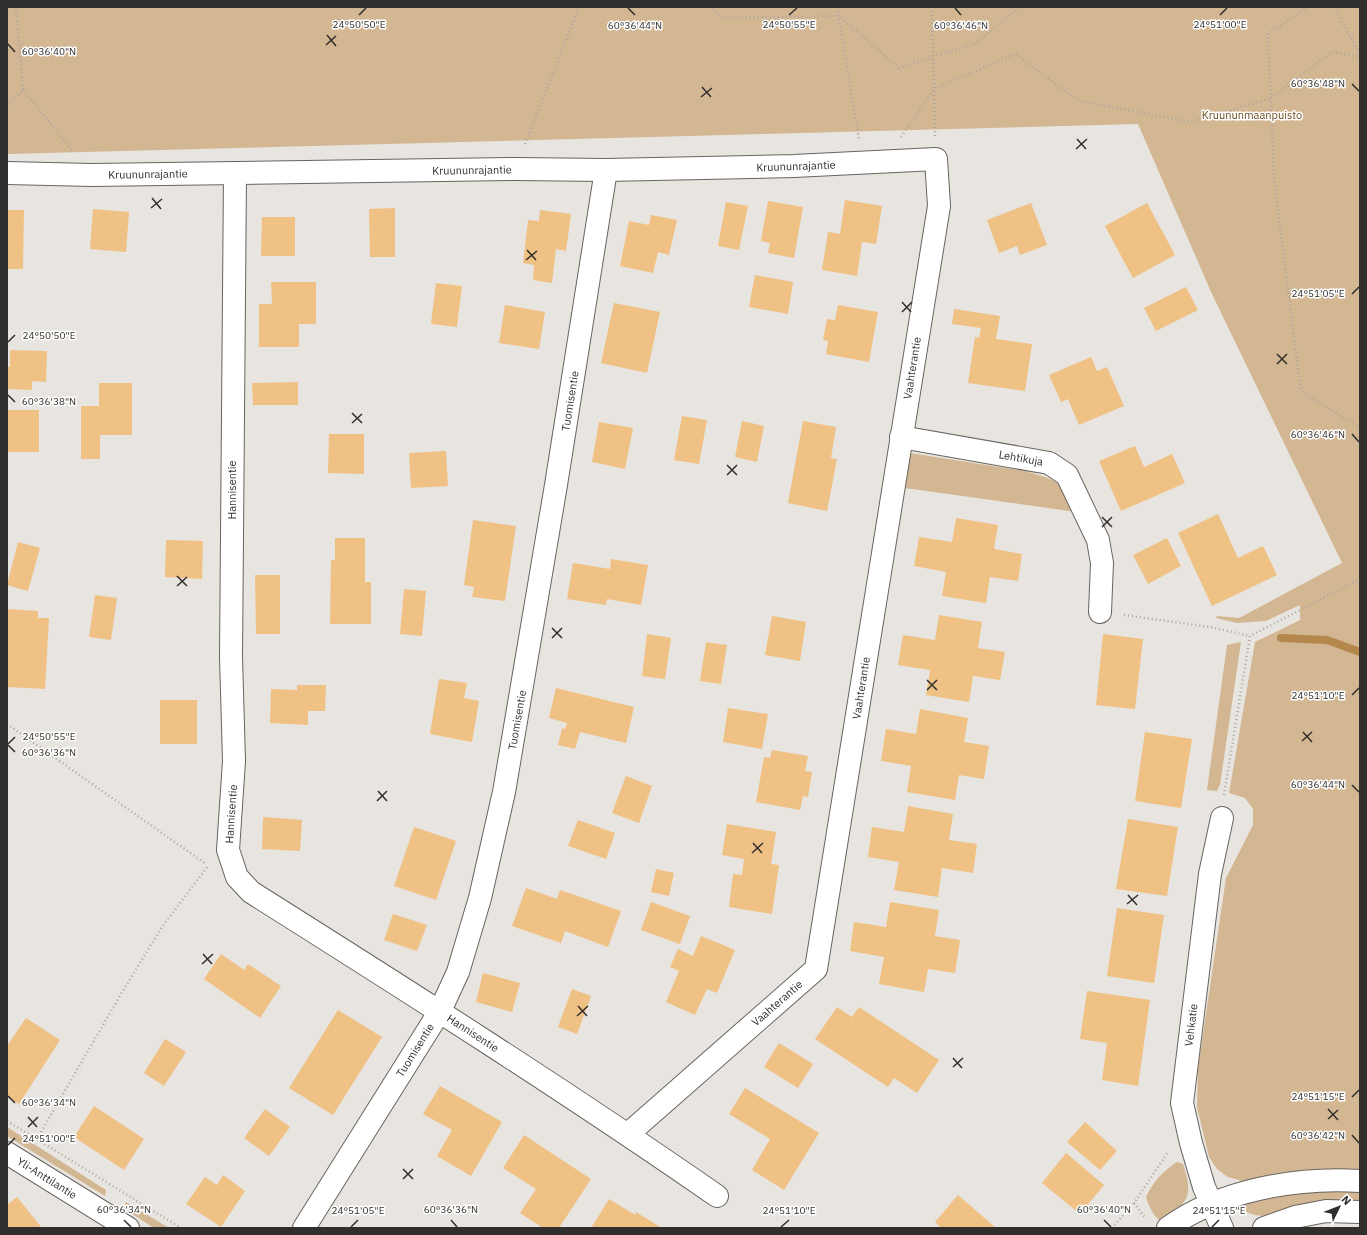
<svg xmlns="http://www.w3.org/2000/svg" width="1367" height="1235" viewBox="0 0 1367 1235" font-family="'IBM Plex Sans',sans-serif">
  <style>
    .green { fill: #d3b692 }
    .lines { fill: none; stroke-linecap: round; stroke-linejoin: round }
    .stream { stroke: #b4884c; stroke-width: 8 }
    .building { fill: #f0c184 }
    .minor-casing { stroke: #686560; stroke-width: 24 }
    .tertiary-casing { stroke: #686560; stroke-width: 24 }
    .path { stroke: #aba7a3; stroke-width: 2.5; stroke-dasharray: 1 3; stroke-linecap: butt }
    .minor { stroke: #fff; stroke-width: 22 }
    .tertiary { stroke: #fff; stroke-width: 22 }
    .ticks { fill: none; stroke: #312f2d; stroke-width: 1.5 }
    .labels { text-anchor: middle; stroke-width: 3; stroke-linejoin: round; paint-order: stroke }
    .park-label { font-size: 11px; fill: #6b4c1e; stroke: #fff }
    .street-label { font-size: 11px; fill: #312f2d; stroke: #fff }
    .ticks-label { font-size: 10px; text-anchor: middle; fill: #312f2d; stroke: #fff; stroke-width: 3; stroke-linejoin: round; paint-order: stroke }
  </style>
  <rect width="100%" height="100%" fill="#e8e4df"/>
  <g class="green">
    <polygon points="7,7 1360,7 1360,1171 1245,1182 1228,1177 1217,1169 1209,1157 1197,1107 1198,1068 1226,878 1253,825 1253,809 1245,798 1229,793 1255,642 1300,620 1300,605 1266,621 1237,623 1216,618 1217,616 1239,618 1342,563 1212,294 1138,124 7,154"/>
    <polygon points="910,453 1025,471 1045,477 1059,483 1069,494 1076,512 905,488"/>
    <polygon points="1241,642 1220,785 1217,791 1207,790 1227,645"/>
    <polygon points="7,1127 106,1190 105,1196 7,1136"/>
    <path d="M1177,1162L1183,1164C1194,1198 1188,1202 1161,1221C1153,1216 1149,1206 1146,1197C1153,1182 1163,1171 1177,1162Z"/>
    <path d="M1360,1190V1205L1269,1216C1258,1216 1248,1215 1239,1207C1280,1193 1316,1191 1360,1190Z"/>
    <polygon points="126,1202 169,1228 154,1228 123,1208"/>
  </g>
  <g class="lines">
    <polyline class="stream" points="1281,638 1327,640 1360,652"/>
  </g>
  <g class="building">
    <polygon points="845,200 882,206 876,244 862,242 857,276 822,270 828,232 840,234"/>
    <polygon points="768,201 803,207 794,258 768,253 770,243 761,241"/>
    <polygon points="726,202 748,206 739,250 718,246"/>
    <polygon points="1031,203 1047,245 1020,255 1017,246 999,253 987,220"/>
    <polygon points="1147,203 1175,255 1133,278 1105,226"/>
    <polygon points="395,208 395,257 370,257 369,209"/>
    <polygon points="93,209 129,212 126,252 90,249"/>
    <polygon points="7,210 24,210 23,269 7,269"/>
    <polygon points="540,210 571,214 566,251 556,249 552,283 533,280 534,265 523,263 528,220 539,221"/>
    <polygon points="651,215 677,220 669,255 658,252 653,273 620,266 629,221 649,225"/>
    <polygon points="262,217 295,217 295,256 261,256"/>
    <polygon points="755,275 793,282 788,314 749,307"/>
    <polygon points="271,282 316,282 316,324 299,324 299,347 259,347 259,304 272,304"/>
    <polygon points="436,283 462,286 457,327 431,324"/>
    <polygon points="1186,287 1198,310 1156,331 1144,308"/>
    <polygon points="614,303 660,312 647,373 601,363"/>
    <polygon points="505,305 545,312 539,349 499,343"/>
    <polygon points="838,305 878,312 869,362 826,354 828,341 823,340 827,319 835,320"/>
    <polygon points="954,309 1000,316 996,339 1032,344 1025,391 968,383 975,337 979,338 981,328 952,324"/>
    <polygon points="10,350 47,351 46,382 32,381 32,390 7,389 7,367 10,367"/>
    <polygon points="1091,357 1097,371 1107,367 1124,406 1079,425 1068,399 1061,402 1049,375"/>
    <polygon points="298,382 298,405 253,405 252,383"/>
    <polygon points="99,383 132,383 132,435 100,435 100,459 81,459 81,406 99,406"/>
    <rect x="7" y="410" width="32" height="42"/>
    <polygon points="682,416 707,420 699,464 674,460"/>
    <polygon points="742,421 764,426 757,462 735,457"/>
    <polygon points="803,421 836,427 831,458 837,459 827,511 788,503"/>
    <polygon points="599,422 633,428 625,469 592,462"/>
    <polygon points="329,434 364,434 364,474 328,473"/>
    <polygon points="1135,446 1144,467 1172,454 1185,483 1121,511 1099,461"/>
    <polygon points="446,451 448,486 411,488 409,453"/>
    <polygon points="1218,514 1238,558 1263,546 1277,575 1212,606 1178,533"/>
    <polygon points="956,518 998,525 994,549 1022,554 1018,581 990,577 986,603 942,596 946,572 914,566 919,537 952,542"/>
    <polygon points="473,520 516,526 505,601 472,597 474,587 464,585"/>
    <polygon points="335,538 365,538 365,582 371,582 371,624 330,624 331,560 335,560"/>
    <polygon points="1167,538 1181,566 1148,584 1133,555"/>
    <polygon points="166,540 203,541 202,579 165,577"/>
    <polygon points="18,542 40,548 28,591 7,585"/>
    <polygon points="611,559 648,565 641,605 607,599 606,605 567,599 573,563 610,569"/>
    <polygon points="255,575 280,575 280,634 256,634"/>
    <polygon points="404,589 426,591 422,636 400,634"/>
    <polygon points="95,595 117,598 111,640 89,637"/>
    <polygon points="7,609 38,611 38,618 49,618 45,689 7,687"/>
    <polygon points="939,615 982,622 978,648 1005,652 1000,680 973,676 969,702 926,695 930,670 898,665 903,635 935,640"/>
    <polygon points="772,616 806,622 800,661 765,655"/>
    <polygon points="647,634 671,638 665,679 642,676"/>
    <polygon points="1103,634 1143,639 1135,709 1096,705"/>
    <polygon points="706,642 727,645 721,684 700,681"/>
    <polygon points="439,679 467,683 464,698 479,701 472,742 430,734"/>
    <polygon points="297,685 326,685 325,711 308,711 308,725 270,723 271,689 297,690"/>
    <polygon points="556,688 634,707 626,743 580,732 575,749 558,745 562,728 565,729 567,723 549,718"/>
    <rect x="160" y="700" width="37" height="44"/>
    <polygon points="728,708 768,714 762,749 723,742"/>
    <polygon points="920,709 968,718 964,742 989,746 984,779 959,775 955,800 907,792 911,766 881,761 886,729 916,734"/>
    <polygon points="1145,732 1192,739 1181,808 1135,801"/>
    <polygon points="772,750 808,756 805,771 812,772 808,797 803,796 800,810 756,802 764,757 770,758"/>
    <polygon points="626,776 652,786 639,823 612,813"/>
    <polygon points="908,806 953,814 949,840 977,844 973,873 942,868 938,897 894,890 899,862 868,857 872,827 904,832"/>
    <polygon points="263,817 302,820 300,851 262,849"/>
    <polygon points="1128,819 1178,827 1167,896 1116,889"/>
    <polygon points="578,820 615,833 606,859 568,846"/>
    <polygon points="727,824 776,832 771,864 779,865 772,914 729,907 733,874 742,875 744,859 722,855"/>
    <polygon points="414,827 456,841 436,900 394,886"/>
    <polygon points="656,869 674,873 669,896 651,892"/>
    <polygon points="526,888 557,899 560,890 621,911 608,947 565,931 561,943 512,926"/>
    <polygon points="651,902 690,916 680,944 641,930"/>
    <polygon points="890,902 939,910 935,936 960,940 955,973 928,969 924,992 879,984 884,957 850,951 854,922 886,927"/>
    <polygon points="1117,908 1164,915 1154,983 1107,976"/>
    <polygon points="393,914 427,925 417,951 384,940"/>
    <polygon points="701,936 735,950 717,993 707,989 695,1015 666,1002 679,971 670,967 678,949 693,956"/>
    <polygon points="221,954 244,970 248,964 281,986 260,1018 204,979"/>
    <polygon points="483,973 520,983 512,1012 476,1002"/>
    <polygon points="572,989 591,996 577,1034 558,1027"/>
    <polygon points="1087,991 1150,1000 1138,1086 1102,1080 1107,1043 1080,1039"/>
    <polygon points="837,1007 852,1017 859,1007 939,1060 917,1093 894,1078 888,1087 815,1039"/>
    <polygon points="338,1010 382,1037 333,1115 289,1088"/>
    <polygon points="26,1018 60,1040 19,1104 7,1097 7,1046"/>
    <polygon points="165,1039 186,1052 164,1086 144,1073"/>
    <polygon points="779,1043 813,1064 798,1088 764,1067"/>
    <polygon points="440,1086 502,1122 471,1176 437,1156 452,1130 423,1114"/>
    <polygon points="745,1088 819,1133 784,1190 752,1170 770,1139 729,1114"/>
    <polygon points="94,1106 144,1139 124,1170 74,1137"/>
    <polygon points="265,1109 290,1127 269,1156 244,1138"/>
    <polygon points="1085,1122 1117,1151 1100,1170 1067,1142"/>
    <polygon points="524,1135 591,1179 559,1228 543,1228 520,1213 536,1189 503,1168"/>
    <polygon points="1066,1153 1104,1185 1080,1214 1042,1183"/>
    <polygon points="223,1175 245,1191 221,1227 186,1204 205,1177 217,1185"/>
    <polygon points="958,1195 996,1228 941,1228 935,1222"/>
    <polygon points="17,1197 42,1228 7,1228 7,1205"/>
    <polygon points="609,1199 635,1215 636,1212 662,1228 591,1228"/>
  </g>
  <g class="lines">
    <g class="minor-casing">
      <g id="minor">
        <polyline points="7,173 92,175 516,169 606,170 794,166 936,159 939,206 816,969 628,1134"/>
        <path d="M235,173L231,657L234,761L228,850L237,877L251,892C408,991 564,1090 717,1196"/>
        <polyline points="901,437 1049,463 1067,475 1098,540 1102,563 1100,612"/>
        <polyline points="1222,818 1210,874 1182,1103 1191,1143 1204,1187 1222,1228"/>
        <polyline points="304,1228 440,1011 458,972 480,898 504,792 556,485 606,170"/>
      </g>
    </g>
    <g class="tertiary-casing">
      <g id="tertiary">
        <polyline points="7,1153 128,1228"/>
        <path d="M1168,1228C1220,1190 1297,1177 1360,1181"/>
        <polyline points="1264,1228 1295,1217 1326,1211 1360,1212"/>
      </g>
    </g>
    <g class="path">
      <polyline points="710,7 723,18 839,16 899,68 933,56 975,44 1020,7"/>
      <polyline points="837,7 859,139"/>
      <polyline points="932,7 935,136"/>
      <polyline points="1308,7 1268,34 1274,177 1301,391 1360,428"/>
      <polyline points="1334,7 1360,54"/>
      <polyline points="23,90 72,150"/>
      <polyline points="7,107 23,90 16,7"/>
      <polyline points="901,137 934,89 1015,54 1079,101 1191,122 1271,98 1332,52 1360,57"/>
      <polyline points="525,144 579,7"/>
      <polyline points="1124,615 1210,627 1250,636"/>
      <polyline points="7,724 206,864"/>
      <polyline points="1224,795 1250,636 1360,579"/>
      <polyline points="7,1121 181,1228"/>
      <polyline points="37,1139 121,994 162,927 208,866"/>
      <polyline points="1134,1203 1146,1219"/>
      <polyline points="1112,1228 1134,1203 1168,1152"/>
    </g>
    <use href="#minor" class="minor"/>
    <use href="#tertiary" class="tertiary"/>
  </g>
  <path class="ticks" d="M628,8L635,15M955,8L961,15M359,15L366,8M789,15L797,8M1220,15L1227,8M327,35L336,46M8,44L15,52M326,45L336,36M1352,84L1359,91M702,87L711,97M701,97L712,88M1077,139L1086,149M1076,149L1087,139M152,198L161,209M151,208L162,199M527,250L536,260M526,260L537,251M1352,294L1359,287M902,302L911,312M902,312L912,302M8,342L15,335M1277,354L1287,364M1277,364L1287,354M8,395L15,402M352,413L362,423M352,423L362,414M1352,434L1359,442M727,465L737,475M727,475L737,465M1102,517L1112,527M1102,527L1112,517M177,576L187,586M177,586L187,577M552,628L562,638M552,638L562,628M927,680L937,690M927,690L937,680M1352,695L1359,688M1303,732L1312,742M1302,741L1312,732M8,744L15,737M8,745L15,752M1352,785L1359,792M378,791L387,801M377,801L387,791M753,843L762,853M752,853L763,843M1128,895L1137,905M1127,904L1138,895M203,954L212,964M202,964L213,954M578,1006L587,1016M577,1016L588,1006M953,1058L962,1068M953,1067L963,1058M8,1096L15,1103M1352,1097L1359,1090M1328,1109L1338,1120M28,1117L37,1127M1328,1119L1338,1110M28,1127L38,1117M1352,1135L1359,1143M8,1145L15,1138M403,1169L413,1179M403,1179L413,1169M124,1220L131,1227M451,1220L457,1227M1104,1220L1111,1227M351,1227L358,1220M781,1227L789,1220M1212,1227L1219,1220"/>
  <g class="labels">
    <g class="park-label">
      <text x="1252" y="119">Kruununmaanpuisto</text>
    </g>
    <g class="street-label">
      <text transform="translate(796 166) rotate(-2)" y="4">Kruununrajantie</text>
      <text transform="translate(472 170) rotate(-1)" y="4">Kruununrajantie</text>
      <text transform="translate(148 174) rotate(-1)" y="4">Kruununrajantie</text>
      <text transform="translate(912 368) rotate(-81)" y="4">Vaahterantie</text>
      <text transform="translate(570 401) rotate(-81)" y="4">Tuomisentie</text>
      <text transform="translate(1021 458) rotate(10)" y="4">Lehtikuja</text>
      <text transform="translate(232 490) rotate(-90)" y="4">Hannisentie</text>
      <text transform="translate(861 688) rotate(-81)" y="4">Vaahterantie</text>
      <text transform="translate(517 720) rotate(-80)" y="4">Tuomisentie</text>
      <text transform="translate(231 814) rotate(-86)" y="4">Hannisentie</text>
      <text transform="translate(777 1003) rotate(-41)" y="4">Vaahterantie</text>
      <text transform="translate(1191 1025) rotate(-83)" y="4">Vehkatie</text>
      <text transform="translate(473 1033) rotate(33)" y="4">Hannisentie</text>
      <text transform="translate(415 1050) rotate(-58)" y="4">Tuomisentie</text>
      <text transform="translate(47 1178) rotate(32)" y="4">Yli-Anttilantie</text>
    </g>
  </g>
  <g class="ticks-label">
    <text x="359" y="28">24°50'50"E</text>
    <text x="789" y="28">24°50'55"E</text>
    <text x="1220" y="28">24°51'00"E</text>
    <text x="961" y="29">60°36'46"N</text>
    <text x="635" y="29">60°36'44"N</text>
    <text x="49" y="55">60°36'40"N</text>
    <text x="1318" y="87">60°36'48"N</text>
    <text x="1318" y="297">24°51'05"E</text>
    <text x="49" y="339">24°50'50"E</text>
    <text x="49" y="405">60°36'38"N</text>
    <text x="1318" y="438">60°36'46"N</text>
    <text x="1318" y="699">24°51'10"E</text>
    <text x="49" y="740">24°50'55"E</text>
    <text x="49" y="756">60°36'36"N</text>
    <text x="1318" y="788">60°36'44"N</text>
    <text x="1318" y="1100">24°51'15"E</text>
    <text x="49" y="1106">60°36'34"N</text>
    <text x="1318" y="1139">60°36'42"N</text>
    <text x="49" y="1142">24°51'00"E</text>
    <text x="124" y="1213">60°36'34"N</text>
    <text x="451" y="1213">60°36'36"N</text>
    <text x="1104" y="1213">60°36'40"N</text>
    <text x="358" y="1214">24°51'05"E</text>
    <text x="789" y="1214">24°51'10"E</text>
    <text x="1219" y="1214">24°51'15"E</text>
  </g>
  <rect width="1367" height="1235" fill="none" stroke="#312f2d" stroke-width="16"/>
  <g transform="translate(1339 1207) rotate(47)" stroke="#ffffff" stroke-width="3" paint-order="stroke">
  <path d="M0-3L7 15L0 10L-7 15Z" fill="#312f2d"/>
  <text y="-6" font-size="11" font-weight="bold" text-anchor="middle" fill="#312f2d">N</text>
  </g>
</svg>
